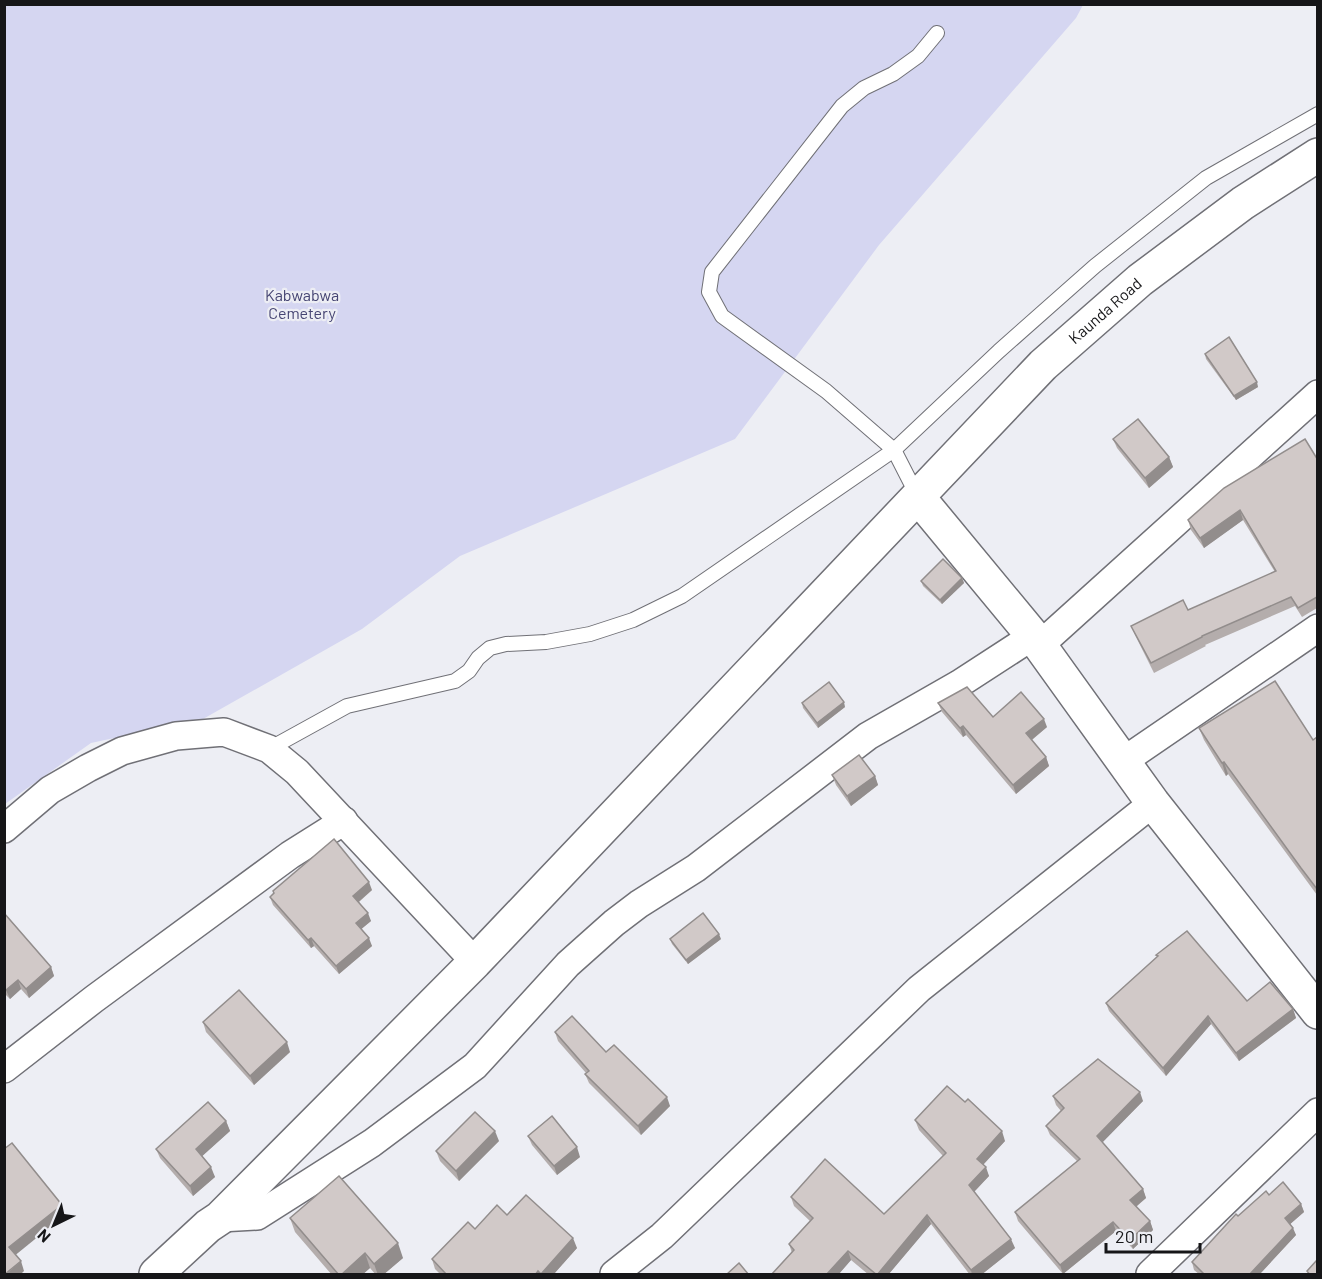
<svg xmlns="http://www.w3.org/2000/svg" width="1322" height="1279" viewBox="0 0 1322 1279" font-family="Barlow,sans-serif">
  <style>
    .green { fill: #d5d6f1 }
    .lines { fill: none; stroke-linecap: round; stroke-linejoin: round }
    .lane-casing { stroke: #707076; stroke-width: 16 }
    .street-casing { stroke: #707076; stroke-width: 30 }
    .secondary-casing { stroke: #707076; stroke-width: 36 }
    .lane { stroke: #fff; stroke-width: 14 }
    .street { stroke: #fff; stroke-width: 27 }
    .secondary { stroke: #fff; stroke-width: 33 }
    .wall { fill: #b4adac }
    .shaded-wall { fill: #928d8c }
    .building { fill: #d1c9c8; stroke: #928d8c; stroke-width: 1.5 }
    .labels { text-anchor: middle; stroke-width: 4.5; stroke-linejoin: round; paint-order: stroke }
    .park-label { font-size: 16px; fill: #464573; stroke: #edeef4 }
    .street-label { font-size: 16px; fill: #161618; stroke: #edeef4 }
  </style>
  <rect width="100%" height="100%" fill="#edeef4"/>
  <polygon class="green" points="5,5 1083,5 1076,18 879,245 735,439 460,556 362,629 203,719 91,743 5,804"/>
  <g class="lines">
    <g class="lane-casing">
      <g id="lane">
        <polyline points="917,495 894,450 826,391 722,316 709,292 712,272 842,106 864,88 893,74 918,56 937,33"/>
        <polyline points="269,749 347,706 455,681 469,671 478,658 490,648 506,644 546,642 590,634 633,620 682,596 894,450 999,351 1095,266 1206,178 1318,114"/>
      </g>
    </g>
    <g class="street-casing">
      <g id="street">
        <polyline points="1040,645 1318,394"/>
        <polyline points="1122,762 1318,628"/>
        <polyline points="4,829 50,790 88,768 122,751 176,736 224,732 269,749 297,772 475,962"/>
        <polyline points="4,1069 94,999 290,855 344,821"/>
        <polyline points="220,1218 257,1216 372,1143 475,1066 568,964 614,923 639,904 696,868 868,736 959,684 1033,636"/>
        <polyline points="614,1274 662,1236 919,989 1153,803"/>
        <polyline points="1150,1274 1318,1112"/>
      </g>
    </g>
    <g class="secondary-casing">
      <g id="secondary">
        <polyline points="918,497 1033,636 1153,803 1318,1012"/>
        <path id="s1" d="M156,1274L208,1226L220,1218L475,962L1043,365L1140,280L1243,203L1318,155"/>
      </g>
    </g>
    <use href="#lane" class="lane"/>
    <use href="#street" class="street"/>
    <use href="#secondary" class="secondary"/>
  </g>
  <g class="wall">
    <polygon points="1205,354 1258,387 1236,400 1206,359"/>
    <polygon points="1113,439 1169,457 1173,467 1149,488 1117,448"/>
    <polygon points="1317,456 1317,608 1302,617 1295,606 1205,645 1206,646 1154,673 1135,635 1131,626 1188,610 1275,572 1243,520 1204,548 1191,530 1188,520"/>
    <polygon points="962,578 964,583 942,604 923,586 921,581"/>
    <polygon points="802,703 845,707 818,728 803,708"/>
    <polygon points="938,703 993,717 1047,727 1032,740 1046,757 1049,766 1016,794 966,735 963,737 942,712"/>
    <polygon points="1199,728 1313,740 1317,737 1317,895 1228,774 1226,776 1204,740"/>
    <polygon points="832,775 875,776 878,785 851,806 836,785"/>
    <polygon points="372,890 359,902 371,921 361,929 372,946 339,974 314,946 311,948 273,905 270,897 274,893 273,891"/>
    <polygon points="4,913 51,967 54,976 29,998 21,989 10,999 4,993"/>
    <polygon points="670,939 721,939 688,964 672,944"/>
    <polygon points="1156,955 1247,1001 1293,1009 1296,1018 1239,1061 1211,1024 1166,1076 1109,1011 1106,1003 1157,957"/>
    <polygon points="203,1022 290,1052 254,1085 206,1032"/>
    <polygon points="555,1032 606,1052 670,1106 641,1135 589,1083 585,1074 586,1073 558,1041"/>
    <polygon points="1053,1096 1143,1101 1102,1142 1143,1189 1146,1198 1136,1207 1150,1221 1153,1230 1133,1249 1116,1231 1063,1274 1018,1221 1015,1212 1077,1161 1050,1135 1046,1126 1061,1111 1056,1105"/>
    <polygon points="915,1120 1005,1141 983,1165 989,1176 974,1192 1015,1248 981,1275 970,1275 931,1224 888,1275 869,1275 851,1260 838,1275 771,1275 792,1253 789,1244 810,1221 794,1206 791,1197 884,1214 943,1156 919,1130"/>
    <polygon points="226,1121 230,1131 202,1156 215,1177 193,1196 160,1158 156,1149"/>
    <polygon points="528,1136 580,1157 557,1175 532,1145"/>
    <polygon points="499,1141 459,1181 440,1161 436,1151"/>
    <polygon points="1269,1195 1301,1204 1304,1212 1290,1224 1296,1235 1259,1275 1200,1275 1194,1270 1192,1262"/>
    <polygon points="507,1215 577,1248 553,1275 441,1275 435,1269 432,1259 475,1229"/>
    <polygon points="290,1218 403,1258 383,1275 376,1275 370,1268 362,1275 332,1275 295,1232"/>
  </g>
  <g class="shaded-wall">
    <polygon points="1257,382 1258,387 1236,400 1234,396"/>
    <polygon points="1169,457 1173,467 1149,488 1145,478"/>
    <polygon points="1240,510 1243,520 1204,548 1200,538"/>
    <polygon points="962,578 964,583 942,604 940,600"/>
    <polygon points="844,702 845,707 818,728 817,723"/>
    <polygon points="1044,719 1047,727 1029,742 1026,733"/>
    <polygon points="963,726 966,735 963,737 960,728"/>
    <polygon points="1046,757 1049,766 1016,794 1013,785"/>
    <polygon points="1224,762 1228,774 1226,776 1222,763"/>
    <polygon points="875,776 878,785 851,806 847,796"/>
    <polygon points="369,882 372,890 356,904 353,896"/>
    <polygon points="368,913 371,921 359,931 356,923"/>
    <polygon points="719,934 721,939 688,964 686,960"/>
    <polygon points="311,938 314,946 311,948 308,940"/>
    <polygon points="369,938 372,946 339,974 336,966"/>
    <polygon points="51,967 54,976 29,998 26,989"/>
    <polygon points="18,980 21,989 10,999 6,990"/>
    <polygon points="1293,1009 1296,1018 1239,1061 1236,1053"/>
    <polygon points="1208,1016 1211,1024 1166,1076 1163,1068"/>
    <polygon points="287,1042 290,1052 254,1085 250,1076"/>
    <polygon points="1140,1092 1143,1101 1100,1145 1097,1136"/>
    <polygon points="667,1097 670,1106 641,1135 638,1126"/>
    <polygon points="226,1121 230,1131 199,1159 196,1149"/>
    <polygon points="495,1131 499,1141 459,1181 456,1171"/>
    <polygon points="1002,1131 1005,1141 980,1168 977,1159"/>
    <polygon points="577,1147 580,1157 557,1175 554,1166"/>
    <polygon points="211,1167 215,1177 193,1196 190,1186"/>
    <polygon points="986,1167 989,1176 972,1194 969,1185"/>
    <polygon points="1143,1189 1146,1198 1133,1209 1130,1200"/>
    <polygon points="1301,1204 1304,1212 1288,1226 1285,1218"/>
    <polygon points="62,1205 66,1214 13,1257 9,1247"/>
    <polygon points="927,1215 931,1224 888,1275 877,1275"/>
    <polygon points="1150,1221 1153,1230 1133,1249 1130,1240"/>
    <polygon points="1113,1222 1116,1231 1063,1274 1060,1265"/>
    <polygon points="1293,1228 1296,1235 1259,1275 1249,1275"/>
    <polygon points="573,1238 577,1248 553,1275 542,1275 541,1274"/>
    <polygon points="1011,1239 1015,1248 981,1275 972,1275 971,1270"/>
    <polygon points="398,1243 403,1258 383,1275 378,1275 374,1264"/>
    <polygon points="848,1251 851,1260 838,1275 826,1275"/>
    <polygon points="365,1253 370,1268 362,1275 341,1275"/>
    <polygon points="21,1261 24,1271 20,1275 5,1275"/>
  </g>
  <g class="building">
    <polygon points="1229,337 1257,382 1234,396 1205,354"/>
    <polygon points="1138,419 1169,457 1145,478 1113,439"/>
    <polygon points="1305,439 1316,457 1317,456 1317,597 1298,608 1291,597 1202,636 1202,637 1151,663 1131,626 1183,600 1188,610 1276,571 1240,510 1200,538 1188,520 1224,488"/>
    <polygon points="943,559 962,578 940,600 921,581"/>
    <polygon points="1275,681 1313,740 1317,737 1317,889 1301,868 1224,762 1222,763 1199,728"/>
    <polygon points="829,682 844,702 817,723 802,703"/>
    <polygon points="967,687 993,717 1021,692 1044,719 1026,733 1046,757 1013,785 963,726 960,728 938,703"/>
    <polygon points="859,755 875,776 847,796 832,775"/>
    <polygon points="334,839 369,882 353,896 368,913 356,923 369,938 336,966 311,938 308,940 270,897 274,893 273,891"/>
    <polygon points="4,913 51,967 26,989 18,980 6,990 4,988"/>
    <polygon points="703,913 719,934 686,960 670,939"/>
    <polygon points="1187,931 1247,1001 1270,982 1293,1009 1236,1053 1208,1016 1163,1068 1106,1003 1158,956 1156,955"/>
    <polygon points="239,990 287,1042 250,1076 203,1022"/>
    <polygon points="572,1016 606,1052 614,1045 667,1097 638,1126 585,1074 589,1071 555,1032"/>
    <polygon points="1098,1059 1140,1092 1097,1136 1143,1189 1130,1200 1150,1221 1130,1240 1113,1222 1060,1265 1015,1212 1080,1159 1046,1126 1064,1108 1053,1096"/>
    <polygon points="947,1086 965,1102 968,1099 1002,1131 977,1159 986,1167 969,1185 1011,1239 971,1270 927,1215 877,1275 848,1251 826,1275 771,1275 794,1250 789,1244 813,1218 791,1197 825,1159 884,1214 946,1153 915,1120"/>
    <polygon points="208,1102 226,1121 196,1149 211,1167 190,1186 156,1149"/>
    <polygon points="475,1112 495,1131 456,1171 436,1151"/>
    <polygon points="552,1116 577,1147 554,1166 528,1136"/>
    <polygon points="12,1143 62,1205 9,1247 21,1261 4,1275 4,1149"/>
    <polygon points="339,1176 398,1243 374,1264 365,1253 341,1275 339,1275 290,1218"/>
    <polygon points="1283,1182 1301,1204 1285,1218 1293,1228 1249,1275 1205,1275 1192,1262 1236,1214 1238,1216 1266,1191 1269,1195"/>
    <polygon points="526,1195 573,1238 541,1274 538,1271 535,1275 447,1275 432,1259 468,1222 475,1229 497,1205 507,1215"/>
    <polygon points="1317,1260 1317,1275 1310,1275 1307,1271"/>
    <polygon points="739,1263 749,1275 726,1275"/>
  </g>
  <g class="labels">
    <g class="park-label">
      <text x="302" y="301">Kabwabwa<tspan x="302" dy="18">Cemetery</tspan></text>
    </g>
    <g class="street-label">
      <text dy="6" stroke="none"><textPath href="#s1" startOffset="1353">Kaunda Road</textPath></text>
    </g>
  </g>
  <rect width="1322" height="1279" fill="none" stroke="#161618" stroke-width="12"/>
  <g transform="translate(54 1225) rotate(223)" stroke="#edeef4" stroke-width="4.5" paint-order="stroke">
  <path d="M0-4.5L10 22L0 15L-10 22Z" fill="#161618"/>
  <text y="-9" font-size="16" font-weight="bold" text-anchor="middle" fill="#161618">N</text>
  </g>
  <path d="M1106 1243v9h94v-9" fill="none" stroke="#161618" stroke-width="3"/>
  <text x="1115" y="1243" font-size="18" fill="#161618" stroke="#edeef4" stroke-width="4.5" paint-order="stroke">20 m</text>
</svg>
